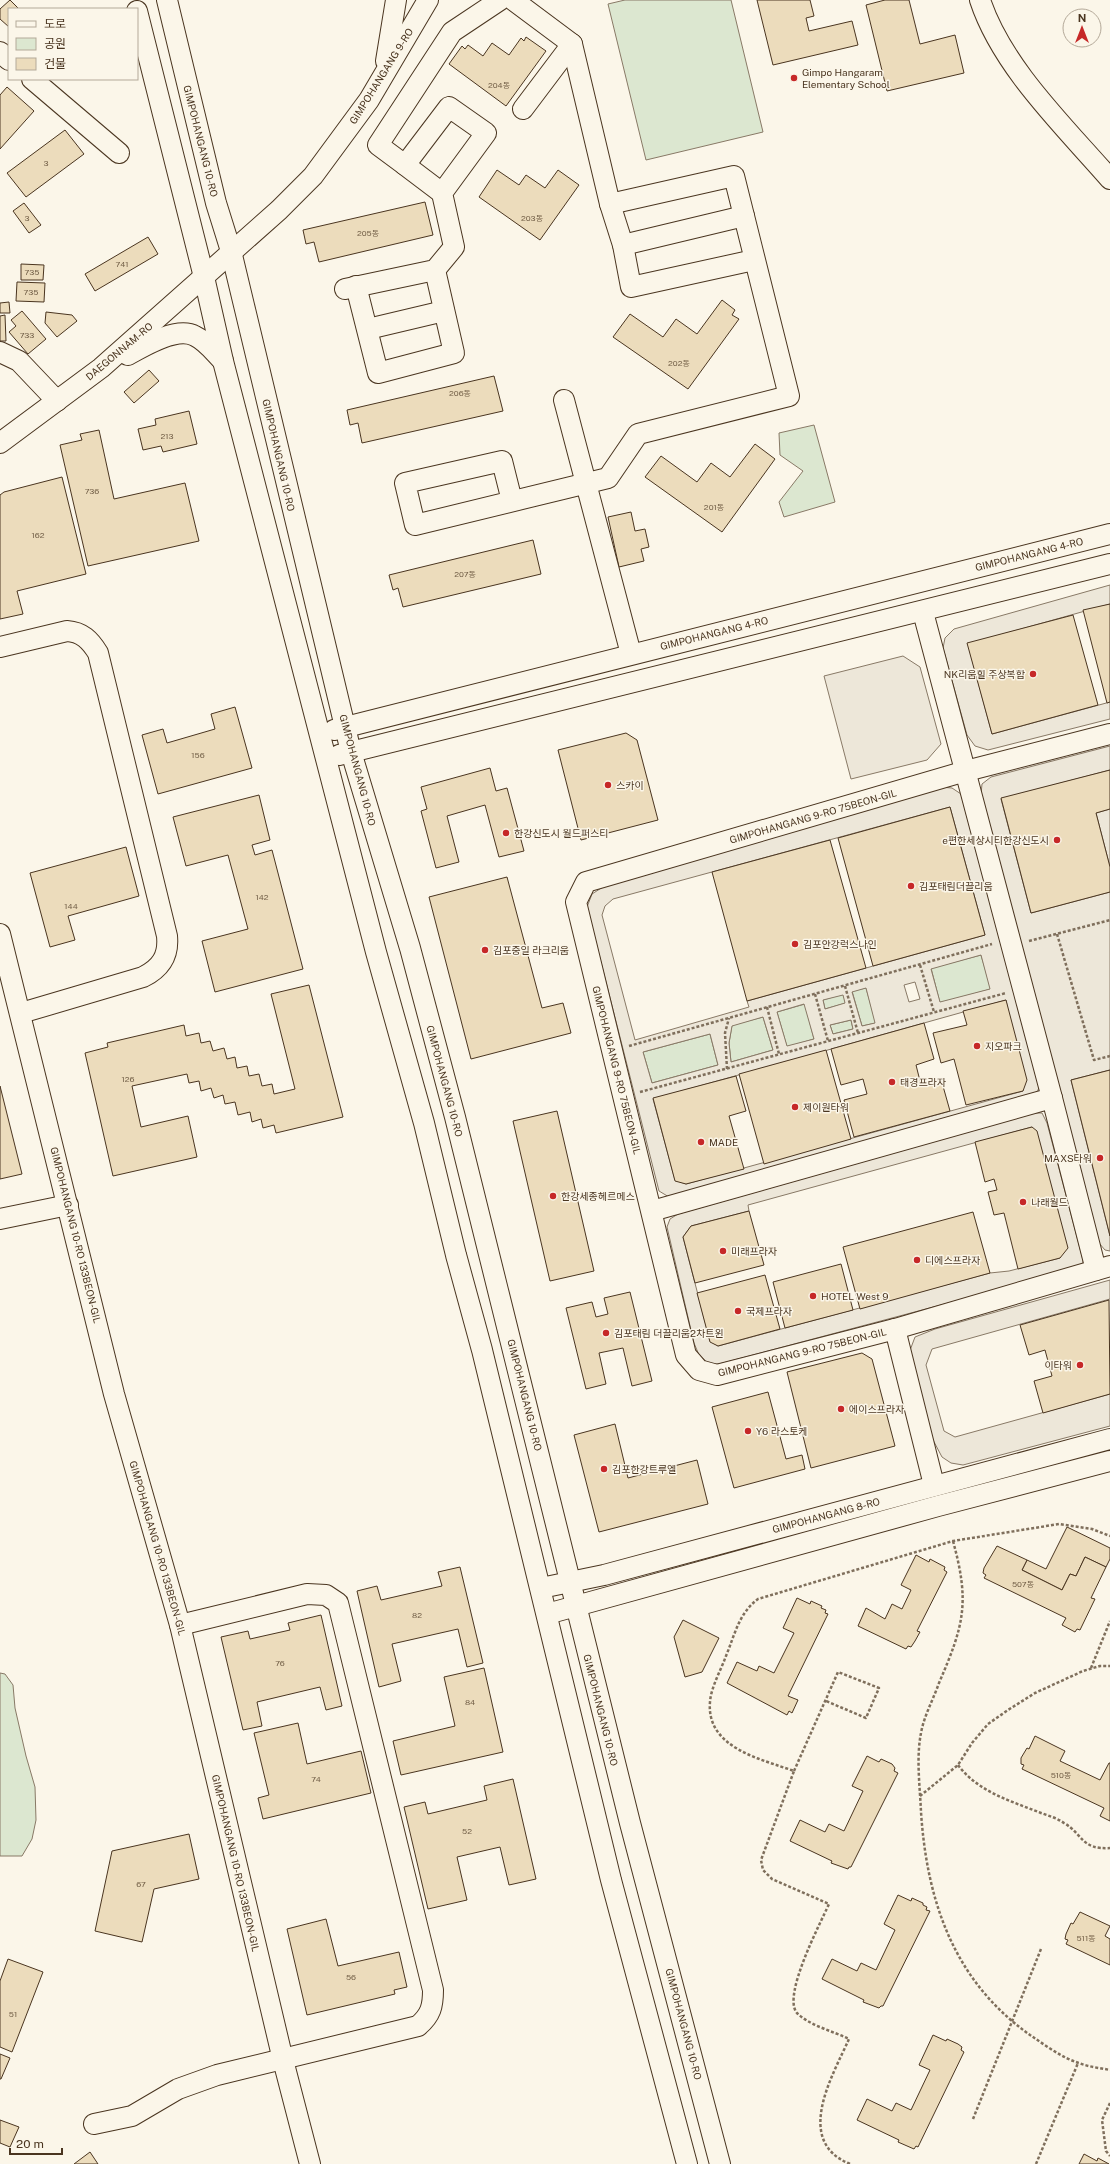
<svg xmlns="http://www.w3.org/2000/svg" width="1110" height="2164" viewBox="0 0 1110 2164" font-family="'Public Sans','Noto Sans KR',sans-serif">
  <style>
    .green { fill: #dce7d0; stroke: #887966 }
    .parking { fill: #ede7d9; stroke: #887966; fill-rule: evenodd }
    .building { fill: #ecdcbc; stroke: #4a3520 }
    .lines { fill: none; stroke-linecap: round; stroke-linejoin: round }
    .minor-casing { stroke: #4a3520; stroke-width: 22 }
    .path { stroke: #7f6f5c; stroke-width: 2.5; stroke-dasharray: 3 2; stroke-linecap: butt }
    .minor { stroke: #fbf6e9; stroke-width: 20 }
    .poi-dot { fill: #c62828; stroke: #fbf6e9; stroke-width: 1.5 }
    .labels { text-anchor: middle; stroke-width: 3; stroke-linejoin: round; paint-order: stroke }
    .number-label { font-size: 8px; fill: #725f47 }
    .poi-label { font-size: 10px; fill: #4a3520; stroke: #fbf6e9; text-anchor: start }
    .street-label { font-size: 10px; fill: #4a3520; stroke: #fbf6e9 }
  </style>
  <rect width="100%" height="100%" fill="#fbf6e9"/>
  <g class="green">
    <polygon points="625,0 731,0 763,132 646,160 608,4"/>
    <polygon points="814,425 835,502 784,517 779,502 803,471 780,455 779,433"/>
    <polygon points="981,955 991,989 940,1003 931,968"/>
    <polygon points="866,988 876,1023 862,1026 852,991"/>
    <polygon points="843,994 846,1003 825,1009 823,1000"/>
    <polygon points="805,1004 814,1039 787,1047 777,1012"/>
    <polygon points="763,1017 773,1050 731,1062 729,1043 732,1025"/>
    <polygon points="851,1020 853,1029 833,1034 830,1025"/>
    <polygon points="710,1034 718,1065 652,1083 643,1052"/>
    <polygon points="0,1673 5,1674 13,1685 15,1708 26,1756 35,1787 36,1820 32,1839 22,1856 0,1856"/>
  </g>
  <g class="parking">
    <polygon points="1110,585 1110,604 968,644 992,734 1110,702 1110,719 988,750 975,746 967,735 943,648 945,638 954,629"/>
    <polygon points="903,656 920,667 941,744 927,760 851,779 824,676"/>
    <polygon points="1110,746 1110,770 1001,799 1031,913 1110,892 1110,1070 1071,1080 1110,1236 1110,1251 1105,1250 1099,1243 981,794 982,784 991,777"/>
    <path d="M940,787L952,788L961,794L1039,1087L1037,1093L669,1197L659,1191L587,907L592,894L606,885ZM950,807L985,935L747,1001L749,1007L635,1040L602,915L605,906L613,899ZM981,955L990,989L940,1002L931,969ZM915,982L920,999L909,1002L904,985ZM866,988L875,1023L862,1026L852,992ZM843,995L845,1003L825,1009L823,1000ZM1006,1000L1023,1091L686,1184L675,1180L653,1099ZM804,1004L814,1039L787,1046L777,1012ZM763,1017L773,1050L731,1062L729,1043L732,1026ZM851,1020L853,1029L833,1034L830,1025ZM710,1034L718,1065L652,1083L643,1052Z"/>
    <polygon points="1110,809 1110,867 1096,813"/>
    <path d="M1034,1113H1042L1047,1123L1083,1260V1264L1080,1268L719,1364H709L699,1355L694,1343L667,1227L670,1219L678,1214ZM1032,1127L1060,1258L1009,1271L990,1273L718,1346L710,1341L683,1237L691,1226L749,1211L748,1205Z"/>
    <polygon points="1110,1280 1110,1299 932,1349 926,1365 944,1431 955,1437 1110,1394 1110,1426 963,1465 951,1463 942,1457 933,1440 909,1353 915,1337 935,1329"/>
  </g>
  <g class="building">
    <polygon points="10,0 19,9 9,9 9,27 0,19 0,9"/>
    <polygon points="757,0 810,0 814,16 806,18 809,31 852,21 858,45 773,65"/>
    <polygon points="885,0 909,0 920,44 955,35 964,73 887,91 866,5"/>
    <polygon points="526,37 546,51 506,106 449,64 462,46 465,49 468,45 483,56 492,43 509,55 521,38 524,41"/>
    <polygon points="7,87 34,111 0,149 0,95"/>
    <polygon points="65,130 84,154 26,197 7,173"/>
    <polygon points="497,170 519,185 526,175 545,188 558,170 579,185 540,240 479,197"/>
    <polygon points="425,202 433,235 319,262 314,242 306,244 303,230"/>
    <polygon points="24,203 41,225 29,233 13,211"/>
    <polygon points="148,237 158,254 95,291 85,274"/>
    <polygon points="21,264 44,265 43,280 21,280"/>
    <polygon points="17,282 45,283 44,302 16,301"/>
    <polygon points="722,300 735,310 732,315 739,319 688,389 613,337 630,314 663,337 676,319 697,334"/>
    <polygon points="9,302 10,313 0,313 0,303"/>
    <polygon points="22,311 46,339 28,354 9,332 16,326 11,320"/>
    <polygon points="46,312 72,315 77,321 57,337 45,323"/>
    <polygon points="5,315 6,341 0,341 0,316"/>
    <polygon points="149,370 159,381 134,403 124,392"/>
    <polygon points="494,376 503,411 362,443 358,423 350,425 347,410"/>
    <polygon points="189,411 197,444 163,452 161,446 143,450 138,429 156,425 155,419"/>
    <polygon points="99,430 114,499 185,483 199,541 88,566 60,445 82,440 80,434"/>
    <polygon points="755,444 775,459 722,532 645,477 661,456 697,482 711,463 730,477"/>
    <polygon points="62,477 86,574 17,591 23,614 0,619 0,495 4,492"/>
    <polygon points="631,512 635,531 645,529 649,547 641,549 644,561 619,567 608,517"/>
    <polygon points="533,540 541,574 403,607 398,588 393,590 389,575"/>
    <polygon points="1110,604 1110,702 1107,703 1083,610"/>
    <polygon points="1073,615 1098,705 992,734 967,643"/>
    <polygon points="235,707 252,768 158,794 142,735 163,729 167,743 215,729 211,714"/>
    <polygon points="626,733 637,740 658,820 581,840 558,750"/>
    <polygon points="490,768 496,791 507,788 524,851 499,857 485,805 447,816 459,862 436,868 421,811 427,809 421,787"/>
    <polygon points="1110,770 1110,809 1096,813 1110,867 1110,892 1031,913 1001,798"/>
    <polygon points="259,795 270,840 252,845 255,855 272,850 303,969 215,992 202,941 248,929 228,855 186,866 173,817"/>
    <polygon points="950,807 985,935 873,966 838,838"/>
    <polygon points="830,840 866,968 747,1001 712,872"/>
    <polygon points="126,847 139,896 68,916 75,940 50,947 30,873"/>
    <polygon points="507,877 542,1008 563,1003 571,1033 471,1059 429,897"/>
    <polygon points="309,985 343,1117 276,1133 274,1125 263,1128 261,1119 252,1122 250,1112 238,1115 235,1102 225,1104 223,1095 214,1098 211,1088 201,1091 199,1081 189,1083 187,1074 132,1086 141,1127 188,1116 197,1157 113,1176 85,1053 108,1047 107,1043 184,1025 186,1036 199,1033 201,1043 210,1041 213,1051 224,1048 227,1059 235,1057 237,1068 247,1066 249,1076 259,1074 262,1086 272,1084 274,1094 295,1089 271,994"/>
    <polygon points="1006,1000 1027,1080 1023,1091 966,1105 954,1059 941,1063 933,1033 967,1025 963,1011"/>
    <polygon points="924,1023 934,1059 916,1065 921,1085 941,1079 950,1111 854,1137 844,1100 867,1094 863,1079 841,1085 831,1049"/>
    <polygon points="826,1050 851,1139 764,1164 739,1074"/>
    <polygon points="1110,1070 1110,1236 1071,1080"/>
    <polygon points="736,1076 746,1111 729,1116 744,1169 686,1184 675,1181 653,1098"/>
    <polygon points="0,1086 22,1174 0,1179"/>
    <polygon points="557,1111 594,1271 550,1281 513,1121"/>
    <polygon points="1032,1127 1037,1131 1068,1248 1060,1258 1018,1269 1004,1213 994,1215 988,1192 997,1190 994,1179 985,1182 975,1142"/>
    <polygon points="749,1211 764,1265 695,1283 683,1237 691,1226"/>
    <polygon points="973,1212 990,1273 860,1309 843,1247"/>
    <polygon points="841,1264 853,1310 785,1328 773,1282"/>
    <polygon points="765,1275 780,1329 718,1346 710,1342 697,1293"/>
    <polygon points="630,1292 652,1381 632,1386 623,1348 599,1353 606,1384 586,1389 566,1308 592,1302 596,1317 608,1314 604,1298"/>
    <polygon points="1109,1300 1110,1394 1043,1413 1034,1381 1052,1376 1045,1350 1029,1355 1020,1325"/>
    <polygon points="862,1353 872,1359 895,1446 811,1468 787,1372"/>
    <polygon points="768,1392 786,1459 802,1455 805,1469 734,1488 712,1407"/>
    <polygon points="615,1424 628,1478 697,1460 708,1504 599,1532 574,1435"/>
    <polygon points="1067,1527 1110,1548 1110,1559 1106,1567 1085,1557 1076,1576 1070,1574 1062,1590 1022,1570 1027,1560 1046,1569"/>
    <polygon points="997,1546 1027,1560 1022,1570 1062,1590 1070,1574 1076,1576 1085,1557 1106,1567 1091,1598 1095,1599 1080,1630 1077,1629 1075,1632 1062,1625 1066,1618 984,1578 986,1575 983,1573 984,1568"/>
    <polygon points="916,1555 929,1562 930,1559 945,1567 944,1570 947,1572 917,1631 920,1632 915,1641 911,1647 908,1646 906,1649 858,1626 866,1608 885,1619 892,1604 902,1609 911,1590 901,1585"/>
    <polygon points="460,1567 483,1663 467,1667 458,1629 392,1644 401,1681 379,1687 357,1591 377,1586 381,1600 442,1586 438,1572"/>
    <polygon points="797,1598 810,1604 811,1601 822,1606 821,1608 826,1610 825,1613 828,1614 788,1696 798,1700 792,1713 789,1711 787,1715 727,1683 737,1662 757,1671 759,1666 774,1673 794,1633 783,1628"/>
    <polygon points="321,1615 342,1706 326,1710 320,1687 257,1702 262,1726 243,1730 221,1637 248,1631 250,1639 290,1630 288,1623"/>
    <polygon points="683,1620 719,1638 702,1672 685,1677 674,1637"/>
    <polygon points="484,1668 503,1752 401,1775 393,1741 455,1726 444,1677"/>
    <polygon points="298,1723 307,1764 361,1751 371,1793 263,1819 258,1798 269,1795 254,1733"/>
    <polygon points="1035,1736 1065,1751 1060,1761 1100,1780 1109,1763 1110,1763 1110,1821 1100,1816 1104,1808 1022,1769 1024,1765 1021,1764 1021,1758 1027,1748 1029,1749"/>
    <polygon points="867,1756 879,1762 881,1759 892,1764 895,1768 894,1771 898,1773 851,1867 849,1867 848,1869 831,1863 832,1861 790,1841 800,1820 825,1832 829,1824 844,1831 863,1791 852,1786"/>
    <polygon points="513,1779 536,1879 509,1885 500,1847 457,1857 467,1900 428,1909 404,1807 425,1802 428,1814 487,1800 484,1786"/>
    <polygon points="189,1834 199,1879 154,1889 142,1942 95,1931 112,1851"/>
    <polygon points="898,1895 911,1901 912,1898 923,1903 923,1905 927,1907 926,1910 930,1911 883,2006 881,2006 879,2008 863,2002 864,2000 822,1979 832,1959 857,1971 861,1963 876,1970 895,1930 884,1924"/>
    <polygon points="1080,1912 1110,1926 1105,1936 1110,1939 1110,1965 1066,1944 1068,1940 1065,1939 1066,1934 1071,1923 1073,1924"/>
    <polygon points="326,1919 338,1966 399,1952 407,1987 394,1990 395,1994 307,2015 287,1929"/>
    <polygon points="8,1959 43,1972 12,2052 0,2047 0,1981"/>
    <polygon points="933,2035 946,2041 947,2039 958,2044 962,2047 961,2050 964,2052 918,2147 916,2146 914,2149 898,2142 899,2140 857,2120 867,2099 892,2111 896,2103 911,2110 930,2070 919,2065"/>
    <polygon points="0,2054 10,2058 1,2079 0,2079"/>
    <polygon points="0,2120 19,2127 10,2147 0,2143"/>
    <polygon points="90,2152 98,2164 74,2164"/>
    <polygon points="1084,2154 1097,2161 1098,2158 1109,2164 1079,2164"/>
  </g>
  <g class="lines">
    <g class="minor-casing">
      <g id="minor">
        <polyline points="167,0 216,203 231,251 351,752 410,948 455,1117 630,1823 720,2164"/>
        <path d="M980,0C1002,67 1064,126 1110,179"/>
        <polyline points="137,11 204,277 223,361 376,952 424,1123 456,1255 482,1350 611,1880 687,2164"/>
        <polyline points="0,52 9,60"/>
        <polyline points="386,61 396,0"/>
        <polyline points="32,79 119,153"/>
        <polyline points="523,109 572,44"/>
        <polyline points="405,165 442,193"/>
        <polyline points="610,204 623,245 631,287 754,260"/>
        <polyline points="623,245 744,216"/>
        <polyline points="356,286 378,373 454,353 435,270"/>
        <polyline points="345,289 435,270 454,247 442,193 486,133 449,107 405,165 378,145 452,32 500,0"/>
        <polyline points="368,329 444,311"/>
        <polyline points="0,352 19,361 57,401"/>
        <path d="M128,355C144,346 177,326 195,336C206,341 214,352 223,361"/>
        <polyline points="564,400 631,654"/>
        <polyline points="0,443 101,368 279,210 313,176 369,100 428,0"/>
        <polyline points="512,501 502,461 405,483 415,525 608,478 638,434 789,396 734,176 610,204 572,44 513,0"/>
        <polyline points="923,612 1052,1098 1096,1270"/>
        <path d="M0,647L67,631C82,632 90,640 98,653L167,936C169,956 161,968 143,977L21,1013"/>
        <polyline points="334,730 1110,534"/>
        <polyline points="1110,734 966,771 586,882 576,902 686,1355 699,1370 717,1375 895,1329 1110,1266"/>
        <polyline points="339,755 1110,564"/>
        <polyline points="0,934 114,1394 180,1625 283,2060 310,2164"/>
        <polyline points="652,1211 1052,1098"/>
        <polyline points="0,1219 68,1205"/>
        <polyline points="895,1329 934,1485"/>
        <polyline points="541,1588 604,1575 1110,1439"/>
        <polyline points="547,1614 938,1506 1110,1461"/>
        <path d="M94,2124L132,2116L178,2089L217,2075L418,2026C431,2015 433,2006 433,1990L338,1603L326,1595L307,1594L180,1625"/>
      </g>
    </g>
    <g class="path">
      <polyline points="1057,934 1094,1060 1110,1056"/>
      <polyline points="1029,941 1110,920"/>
      <polyline points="920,965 934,1012"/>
      <polyline points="845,986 858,1033"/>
      <polyline points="815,994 828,1041"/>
      <polyline points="767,1007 779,1054"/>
      <polyline points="629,1046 992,944"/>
      <polyline points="727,1069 725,1033 729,1018"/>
      <polyline points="640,1092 1006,993"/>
      <path d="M953,1541C970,1603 964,1625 939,1683C933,1700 924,1716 921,1733C916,1758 920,1787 921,1812C927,1902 954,1981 1030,2035C1045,2045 1062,2058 1079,2063C1089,2067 1100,2068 1110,2070"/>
      <polyline points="1091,1668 1110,1621"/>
      <path d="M958,1765C978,1792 1011,1801 1041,1813C1049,1816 1057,1818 1064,1823C1083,1834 1081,1850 1110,1848"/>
      <polyline points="794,1771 838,1672 879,1688 866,1718 826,1701"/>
      <polyline points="920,1796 958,1765 972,1743 988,1724 1008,1710 1035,1693 1083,1671 1100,1666 1110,1666"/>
      <polyline points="1110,2103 1102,2120 1106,2151 1110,2156"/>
      <polyline points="973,2119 1041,1949"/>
      <path d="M850,2164C793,2141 833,2075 849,2039C833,2031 810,2026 797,2013C782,1996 820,1924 829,1904L772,1879L763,1870L761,1860L794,1771C761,1759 706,1748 710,1702C711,1687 721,1670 726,1656C735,1634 739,1613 758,1599L953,1541L1059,1524L1092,1529L1110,1536"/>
      <polyline points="1036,2164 1078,2063"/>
    </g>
    <use href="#minor" class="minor"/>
  </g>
  <g class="poi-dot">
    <circle cx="794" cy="78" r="4"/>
    <circle cx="1033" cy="674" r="4"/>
    <circle cx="608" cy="785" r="4"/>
    <circle cx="506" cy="833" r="4"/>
    <circle cx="1057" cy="840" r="4"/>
    <circle cx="911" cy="886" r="4"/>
    <circle cx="795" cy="944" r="4"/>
    <circle cx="485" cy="950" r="4"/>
    <circle cx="977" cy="1046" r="4"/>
    <circle cx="892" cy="1082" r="4"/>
    <circle cx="795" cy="1107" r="4"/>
    <circle cx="701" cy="1142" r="4"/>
    <circle cx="1100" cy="1158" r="4"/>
    <circle cx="553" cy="1196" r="4"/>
    <circle cx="1023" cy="1202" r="4"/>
    <circle cx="723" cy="1251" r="4"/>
    <circle cx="917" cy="1260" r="4"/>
    <circle cx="813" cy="1296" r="4"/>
    <circle cx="738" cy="1311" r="4"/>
    <circle cx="606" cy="1333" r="4"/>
    <circle cx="1080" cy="1365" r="4"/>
    <circle cx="841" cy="1409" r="4"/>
    <circle cx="748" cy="1431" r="4"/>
    <circle cx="604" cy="1469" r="4"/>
  </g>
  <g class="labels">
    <g class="number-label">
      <text x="499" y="88">204동</text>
      <text x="46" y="166">3</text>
      <text x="27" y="221">3</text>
      <text x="532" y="221">203동</text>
      <text x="368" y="236">205동</text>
      <text x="122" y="267">741</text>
      <text x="32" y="275">735</text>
      <text x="31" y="295">735</text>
      <text x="27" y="338">733</text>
      <text x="679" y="366">202동</text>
      <text x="460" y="396">206동</text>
      <text x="167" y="439">213</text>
      <text x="92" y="494">736</text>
      <text x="714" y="510">201동</text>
      <text x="38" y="538">162</text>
      <text x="465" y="577">207동</text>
      <text x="198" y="758">156</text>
      <text x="262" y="900">142</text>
      <text x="71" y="909">144</text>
      <text x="128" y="1082">126</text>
      <text x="1023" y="1587">507동</text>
      <text x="417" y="1618">82</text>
      <text x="280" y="1666">76</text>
      <text x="470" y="1705">84</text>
      <text x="1061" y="1778">510동</text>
      <text x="316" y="1782">74</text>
      <text x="467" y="1834">52</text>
      <text x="141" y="1887">67</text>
      <text x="1086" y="1941">511동</text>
      <text x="351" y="1980">56</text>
      <text x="13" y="2017">51</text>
    </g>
    <g class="poi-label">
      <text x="802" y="76">Gimpo Hangaram<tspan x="802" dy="12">Elementary School</tspan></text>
      <text x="1025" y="678" text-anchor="end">NK리움힐 주상복합</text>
      <text x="616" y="789">스카이</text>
      <text x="514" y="837">한강신도시 월드퍼스티</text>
      <text x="1049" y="844" text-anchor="end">e편한세상시티한강신도시</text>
      <text x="919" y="890">김포태림더끌리움</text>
      <text x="803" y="948">김포안강럭스나인</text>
      <text x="493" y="954">김포중일 라크리움</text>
      <text x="985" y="1050">지오파크</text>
      <text x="900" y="1086">태경프라자</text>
      <text x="803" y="1111">제이원타워</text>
      <text x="709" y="1146">MADE</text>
      <text x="1092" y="1162" text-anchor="end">MAXS타워</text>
      <text x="561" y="1200">한강세종헤르메스</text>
      <text x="1031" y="1206">나래월드</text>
      <text x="731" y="1255">미래프라자</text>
      <text x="925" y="1264">디에스프라자</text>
      <text x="821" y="1300">HOTEL West 9</text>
      <text x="746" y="1315">국제프라자</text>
      <text x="614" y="1337">김포태림 더끌리움2차트윈</text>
      <text x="1072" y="1369" text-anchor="end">이타워</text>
      <text x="849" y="1413">에이스프라자</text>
      <text x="756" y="1435">Y6 라스토케</text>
      <text x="612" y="1473">김포한강트루엘</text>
    </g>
    <g class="street-label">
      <text transform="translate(381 76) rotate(-58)" y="4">GIMPOHANGANG 9-RO</text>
      <text transform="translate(201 141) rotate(76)" y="4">GIMPOHANGANG 10-RO</text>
      <text transform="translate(119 351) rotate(-40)" y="4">DAEGONNAM-RO</text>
      <text transform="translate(279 455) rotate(77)" y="4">GIMPOHANGANG 10-RO</text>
      <text transform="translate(1029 554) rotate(-14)" y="4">GIMPOHANGANG 4-RO</text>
      <text transform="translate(714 633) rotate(-14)" y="4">GIMPOHANGANG 4-RO</text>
      <text transform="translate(358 770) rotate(75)" y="4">GIMPOHANGANG 10-RO</text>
      <text transform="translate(813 816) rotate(-16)" y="4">GIMPOHANGANG 9-RO 75BEON-GIL</text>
      <text transform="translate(617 1070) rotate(76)" y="4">GIMPOHANGANG 9-RO 75BEON-GIL</text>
      <text transform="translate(445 1081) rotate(75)" y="4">GIMPOHANGANG 10-RO</text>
      <text transform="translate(76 1235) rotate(76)" y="4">GIMPOHANGANG 10-RO 133BEON-GIL</text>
      <text transform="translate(802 1352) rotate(-14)" y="4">GIMPOHANGANG 9-RO 75BEON-GIL</text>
      <text transform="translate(525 1395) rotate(76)" y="4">GIMPOHANGANG 10-RO</text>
      <text transform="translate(826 1515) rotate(-15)" y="4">GIMPOHANGANG 8-RO</text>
      <text transform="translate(158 1548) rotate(74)" y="4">GIMPOHANGANG 10-RO 133BEON-GIL</text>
      <text transform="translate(601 1710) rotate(76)" y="4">GIMPOHANGANG 10-RO</text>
      <text transform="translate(236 1863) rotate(77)" y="4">GIMPOHANGANG 10-RO 133BEON-GIL</text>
      <text transform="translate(684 2024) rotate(75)" y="4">GIMPOHANGANG 10-RO</text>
    </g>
  </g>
  <rect x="8" y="8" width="130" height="72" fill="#fbf6e9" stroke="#b4a999"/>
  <rect x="16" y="21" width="20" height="6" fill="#fbf6e9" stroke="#b4a999"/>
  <text x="44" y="28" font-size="12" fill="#4a3520">도로</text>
  <rect x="16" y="38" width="20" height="12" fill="#dce7d0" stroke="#b4a999"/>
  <text x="44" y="48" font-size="12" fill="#4a3520">공원</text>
  <rect x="16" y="58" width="20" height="12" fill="#ecdcbc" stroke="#b4a999"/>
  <text x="44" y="68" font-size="12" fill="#4a3520">건물</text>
  <g transform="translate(1082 28)"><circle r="19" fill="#fbf6e9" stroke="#b4a999"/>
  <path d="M0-3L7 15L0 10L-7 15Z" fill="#c62828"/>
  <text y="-6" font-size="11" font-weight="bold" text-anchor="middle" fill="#4a3520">N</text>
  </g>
  <path d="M10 2148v6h52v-6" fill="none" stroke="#4a3520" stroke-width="2"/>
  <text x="16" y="2148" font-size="12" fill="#4a3520" stroke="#fbf6e9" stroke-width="3" paint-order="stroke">20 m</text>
</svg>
